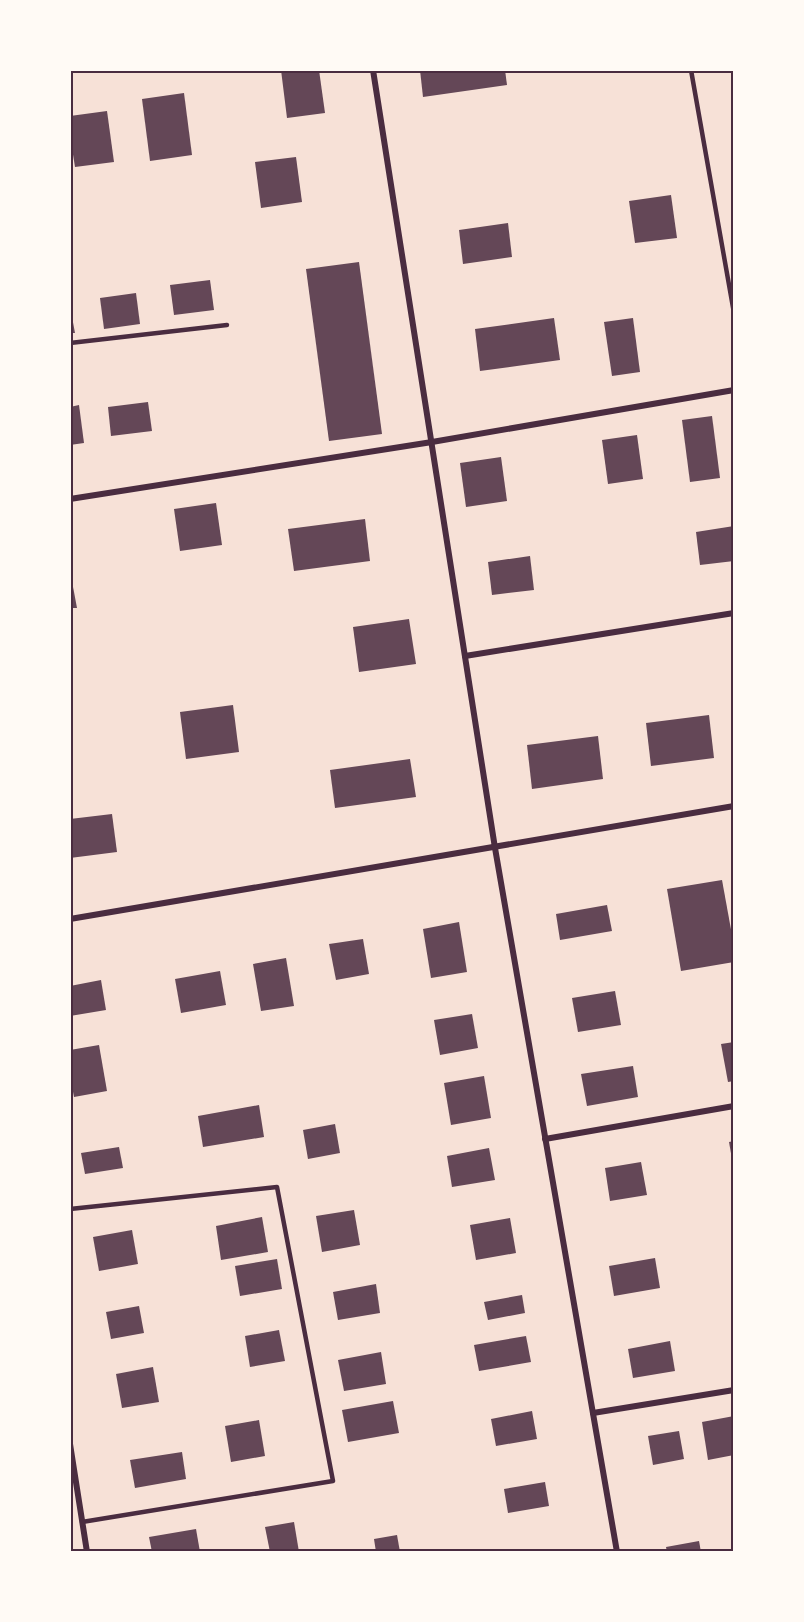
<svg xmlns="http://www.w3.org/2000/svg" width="804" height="1622" viewBox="0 0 804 1622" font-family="Mulish,sans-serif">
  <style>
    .building { fill: #644757 }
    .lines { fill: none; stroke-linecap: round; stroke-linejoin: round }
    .service { stroke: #4a2c40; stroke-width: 4.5 }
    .minor { stroke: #4a2c40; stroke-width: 6 }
    .neatline { fill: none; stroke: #4a2c40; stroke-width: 2 }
  </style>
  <rect width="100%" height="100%" fill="#f7e1d7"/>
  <g class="building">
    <polygon points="281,70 319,70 325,113 287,118"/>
    <polygon points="420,70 505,70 507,85 423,97"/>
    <polygon points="184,93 192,155 150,161 142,99"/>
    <polygon points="107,111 114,162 75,167 70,136 70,116"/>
    <polygon points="296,157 302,202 261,208 255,162"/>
    <polygon points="671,195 677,238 635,243 629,201"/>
    <polygon points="508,223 512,257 463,264 459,230"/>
    <polygon points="359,262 382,434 329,441 306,269"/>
    <polygon points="210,280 214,310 174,315 170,285"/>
    <polygon points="136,293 140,324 104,329 100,298"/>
    <polygon points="70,306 75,333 70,333"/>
    <polygon points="554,318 560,360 480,371 475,329"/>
    <polygon points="633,318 640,372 612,376 604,322"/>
    <polygon points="148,402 152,431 111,436 108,407"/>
    <polygon points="79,405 84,443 70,445 70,407"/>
    <polygon points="712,416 720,478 690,482 682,420"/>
    <polygon points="637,435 643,479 608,484 602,440"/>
    <polygon points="501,457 507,501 466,507 460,463"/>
    <polygon points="216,503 222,545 180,551 174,509"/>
    <polygon points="365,519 370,561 294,571 288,529"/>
    <polygon points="734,526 734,561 700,565 696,532"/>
    <polygon points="530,556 534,590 492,595 488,562"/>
    <polygon points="70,571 77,608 70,608"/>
    <polygon points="409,619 416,664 359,672 353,627"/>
    <polygon points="233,705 239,752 186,759 180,712"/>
    <polygon points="709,715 714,758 651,766 646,723"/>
    <polygon points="598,736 603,779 532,789 527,745"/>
    <polygon points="410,759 416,797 335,808 330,770"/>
    <polygon points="112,814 117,852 70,858 70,819"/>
    <polygon points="722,880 734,946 734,962 681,971 667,889"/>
    <polygon points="607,905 612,931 560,940 556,914"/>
    <polygon points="459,922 467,972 431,978 423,929"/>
    <polygon points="363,939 369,974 336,980 329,944"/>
    <polygon points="286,958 294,1006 261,1011 253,964"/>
    <polygon points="220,971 226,1005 181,1013 175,979"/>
    <polygon points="101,980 106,1010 70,1016 70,986"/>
    <polygon points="615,991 621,1025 578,1032 572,998"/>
    <polygon points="472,1014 478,1048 440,1055 434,1020"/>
    <polygon points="734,1042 734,1081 728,1082 721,1044"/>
    <polygon points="99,1045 107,1091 74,1097 70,1076 70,1050"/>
    <polygon points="633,1066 638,1097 587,1106 581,1074"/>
    <polygon points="484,1076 491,1118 451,1125 444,1083"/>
    <polygon points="259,1105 264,1137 203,1147 198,1116"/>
    <polygon points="335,1124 340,1153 308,1159 303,1130"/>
    <polygon points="734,1141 734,1159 732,1159 729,1142"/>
    <polygon points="119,1147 123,1168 85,1174 81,1153"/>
    <polygon points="489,1148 495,1180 452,1187 447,1156"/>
    <polygon points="641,1162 647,1195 610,1201 605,1168"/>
    <polygon points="354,1210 360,1245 322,1252 316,1216"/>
    <polygon points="262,1217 268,1252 221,1260 216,1226"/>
    <polygon points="510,1218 516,1253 476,1260 470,1225"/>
    <polygon points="132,1230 138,1264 99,1271 93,1237"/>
    <polygon points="655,1258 660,1288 614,1296 609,1266"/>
    <polygon points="277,1259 282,1289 240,1296 235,1266"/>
    <polygon points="376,1284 380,1313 338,1320 333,1292"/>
    <polygon points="522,1295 525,1313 488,1320 484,1302"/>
    <polygon points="139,1306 144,1333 111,1339 106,1312"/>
    <polygon points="279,1330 285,1361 250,1367 245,1336"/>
    <polygon points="526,1336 531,1362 479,1371 474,1345"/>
    <polygon points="670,1341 675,1371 633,1378 628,1349"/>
    <polygon points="381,1352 386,1384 344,1391 338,1360"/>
    <polygon points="153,1367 159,1402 122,1408 116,1374"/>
    <polygon points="393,1401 399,1433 348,1442 342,1410"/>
    <polygon points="532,1411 537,1439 496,1446 491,1419"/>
    <polygon points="734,1416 734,1455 708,1460 702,1422"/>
    <polygon points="259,1420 265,1456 231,1462 225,1426"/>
    <polygon points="679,1431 684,1459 653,1465 648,1436"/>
    <polygon points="182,1452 186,1479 135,1488 130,1460"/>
    <polygon points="545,1482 549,1506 508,1513 504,1489"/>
    <polygon points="294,1522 299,1552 270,1552 265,1527"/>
    <polygon points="196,1529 200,1552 152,1552 149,1537"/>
    <polygon points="397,1535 400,1552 376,1552 374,1539"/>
    <polygon points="699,1541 701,1552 667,1552 666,1547"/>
  </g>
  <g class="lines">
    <g class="service">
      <polyline points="691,70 734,313"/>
      <polyline points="70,343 227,325"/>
      <polyline points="70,1209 277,1187 333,1481 82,1522"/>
    </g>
    <g class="minor">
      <polyline points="373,70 495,848 617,1552"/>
      <polyline points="70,499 432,442 734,390"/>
      <polyline points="465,656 734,613"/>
      <polyline points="70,919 734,806"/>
      <polyline points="545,1139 734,1106"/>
      <polyline points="593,1413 734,1390"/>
      <polyline points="70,1444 87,1552"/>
    </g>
  </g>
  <rect width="804" height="1622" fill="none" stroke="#fffaf5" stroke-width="144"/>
  <rect x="72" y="72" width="660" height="1478" class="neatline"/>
</svg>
